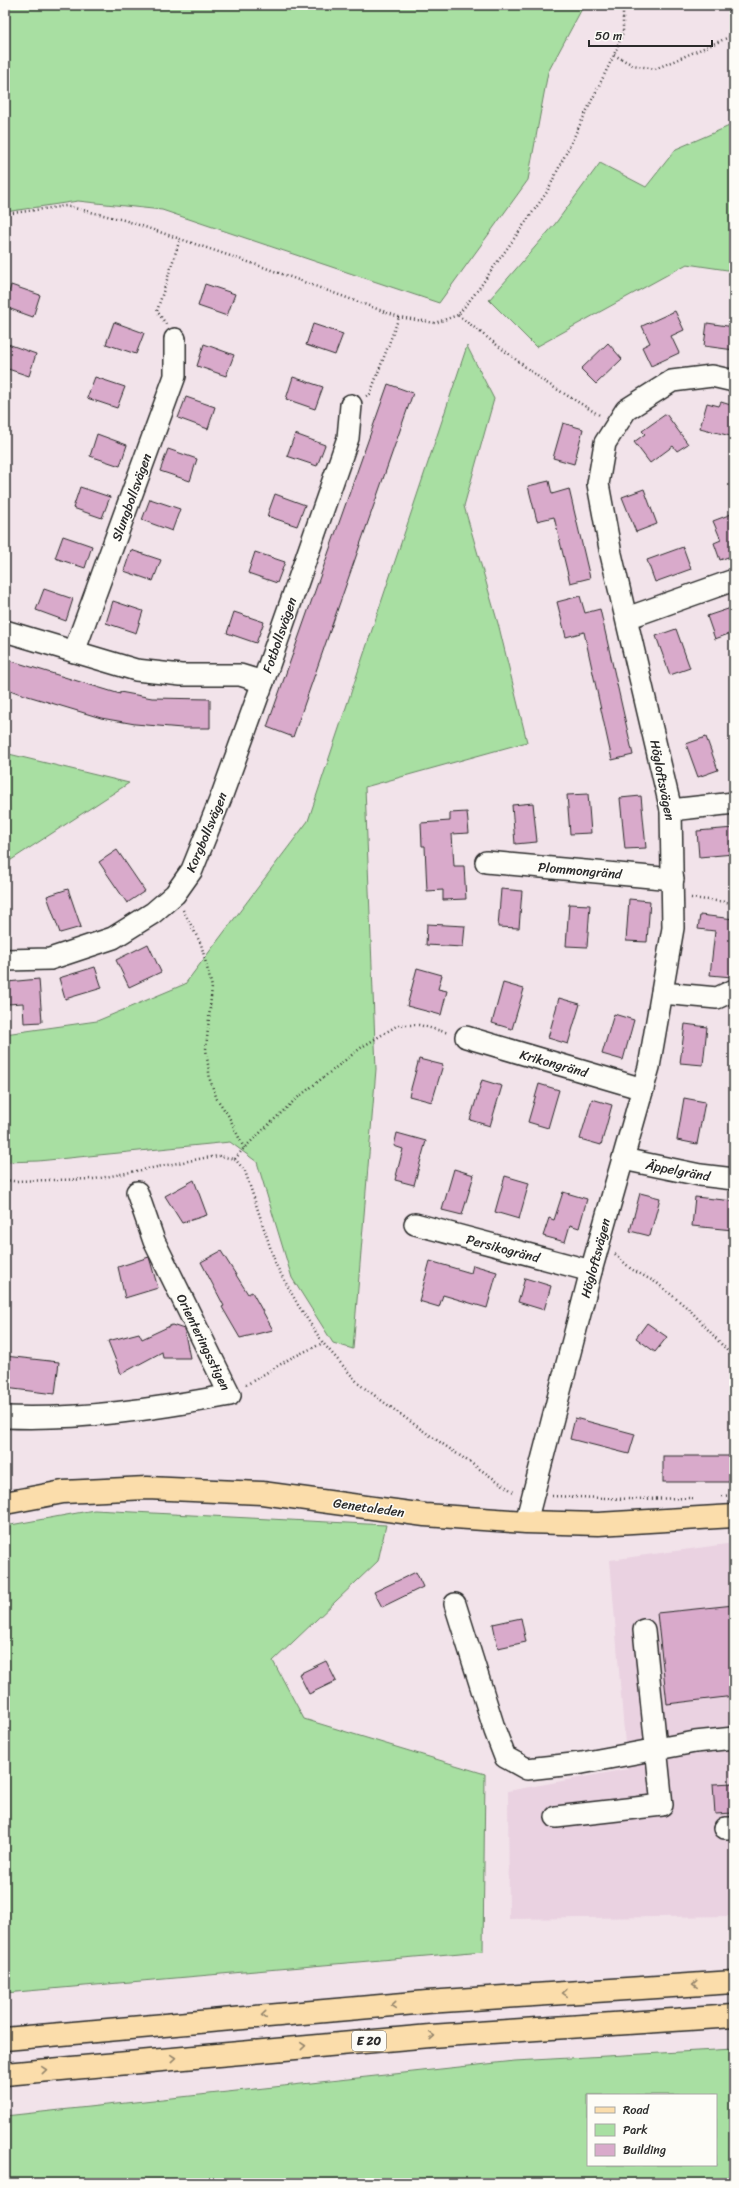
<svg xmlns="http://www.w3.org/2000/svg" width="739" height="2188" viewBox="0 0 739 2188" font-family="Sriracha,sans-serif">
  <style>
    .built { fill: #ead2e1 }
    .green { fill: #a8dfa2; stroke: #6a8566; fill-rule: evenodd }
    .building { fill: #d9aacb; stroke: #2b2b2b }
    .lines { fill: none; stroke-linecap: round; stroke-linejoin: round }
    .minor-casing { stroke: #2b2b2b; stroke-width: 24 }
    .major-casing { stroke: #2b2b2b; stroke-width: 25 }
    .highway-casing { stroke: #2b2b2b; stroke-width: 25 }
    .path { stroke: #2b2b2b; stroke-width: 2.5; stroke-dasharray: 1 3; stroke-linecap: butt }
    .minor { stroke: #fdfcf7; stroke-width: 21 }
    .major { stroke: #fbddab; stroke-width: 22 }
    .highway { stroke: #fbddab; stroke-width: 22 }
    .oneway { stroke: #93846b }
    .labels { text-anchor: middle; stroke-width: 3; stroke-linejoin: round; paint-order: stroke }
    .shield { fill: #fdfcf7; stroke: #6a6a68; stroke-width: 1 }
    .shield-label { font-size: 12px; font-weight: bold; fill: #2b2b2b }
    .street-label { font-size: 13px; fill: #2b2b2b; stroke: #fdfcf7 }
  </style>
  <rect width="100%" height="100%" fill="#f2e3ea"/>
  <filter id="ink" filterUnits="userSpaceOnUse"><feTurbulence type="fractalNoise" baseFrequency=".025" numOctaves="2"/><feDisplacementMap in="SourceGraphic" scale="8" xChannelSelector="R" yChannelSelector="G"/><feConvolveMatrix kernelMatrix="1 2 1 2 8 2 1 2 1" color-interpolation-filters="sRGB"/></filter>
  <g filter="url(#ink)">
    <polygon class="built" points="734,1543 734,1916 509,1919 508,1791 627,1769 610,1560"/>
    <g class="green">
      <polygon points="5,5 584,5 548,72 528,180 439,303 162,210 78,201 5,212"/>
      <polygon points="734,124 734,271 687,264 536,347 489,300 555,224 600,163 646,187 676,149"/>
      <polygon points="467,346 494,399 464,506 499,627 527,742 365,787 376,1069 353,1349 333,1343 292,1278 257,1162 230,1142 38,1161 5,1162 5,1034 97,1021 185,984 308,821"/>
      <polygon points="5,753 13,755 129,783 8,862 5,862"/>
      <polygon points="94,1510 386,1525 378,1561 273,1661 304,1719 485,1774 483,1951 5,1993 5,1526"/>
      <path d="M734,2049V2183H5V2116L515,2061ZM588,2095H716V2165H588Z"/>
    </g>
    <g class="building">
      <polygon points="205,284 235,294 227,316 198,306"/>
      <polygon points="11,285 40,295 33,317 5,307"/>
      <polygon points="675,311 684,330 671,336 679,353 651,366 642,347 650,343 642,326"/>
      <polygon points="114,322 144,333 136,354 106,344"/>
      <polygon points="707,323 734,327 734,350 704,346"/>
      <polygon points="313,324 343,334 335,355 306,345"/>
      <polygon points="5,343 36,354 29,376 5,368"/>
      <polygon points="608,343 622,359 596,384 581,369"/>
      <polygon points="204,344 234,355 226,376 197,366"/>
      <polygon points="95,377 125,387 117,408 87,398"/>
      <polygon points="293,377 323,387 315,409 286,399"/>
      <polygon points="388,384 413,393 293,737 267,727"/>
      <polygon points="186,397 215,407 208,429 178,418"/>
      <polygon points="721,402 734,406 734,437 700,428 707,403 719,406"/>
      <polygon points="666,414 688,444 677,451 673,446 650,463 634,442 645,434 642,431"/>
      <polygon points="563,423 583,429 574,464 553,458"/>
      <polygon points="97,434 127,445 120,466 90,456"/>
      <polygon points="295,434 325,445 317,466 287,456"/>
      <polygon points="168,449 197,459 190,481 160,471"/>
      <polygon points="549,481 552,494 569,489 590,578 570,583 554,517 537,521 528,486"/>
      <polygon points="80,487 110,497 102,518 73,508"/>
      <polygon points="644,489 657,524 636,532 622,497"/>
      <polygon points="275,494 305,505 297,526 267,516"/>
      <polygon points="150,499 180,509 172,531 142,520"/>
      <polygon points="734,513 734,568 732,568 728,557 720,560 714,543 721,540 713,521"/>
      <polygon points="63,536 92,546 85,568 55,558"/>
      <polygon points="683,547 691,569 655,582 647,560"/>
      <polygon points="131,550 161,560 153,581 124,571"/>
      <polygon points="255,552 285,562 277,583 248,573"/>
      <polygon points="44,589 73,599 66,621 36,610"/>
      <polygon points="580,596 585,613 600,609 633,755 612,760 584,632 566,637 557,602"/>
      <polygon points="113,601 143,611 136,633 106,623"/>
      <polygon points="734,607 734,632 715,639 707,616"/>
      <polygon points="234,612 264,622 256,643 227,633"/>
      <polygon points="676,629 690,668 670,675 656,636"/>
      <polygon points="5,659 120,694 120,692 152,698 210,699 210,728 182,728 135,724 101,718 18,693 5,688"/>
      <polygon points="706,737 718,770 698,777 686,744"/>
      <polygon points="588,794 591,833 570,834 567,795"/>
      <polygon points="641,796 646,848 625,849 620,798"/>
      <polygon points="533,803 537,842 515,844 512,805"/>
      <polygon points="467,812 469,833 452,834 454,866 464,866 466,899 443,900 443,890 427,891 425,846 422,846 421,823 450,821 450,813"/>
      <polygon points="734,828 734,854 699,857 697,831"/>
      <polygon points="117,850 145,891 127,903 99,862"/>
      <polygon points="68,889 81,927 60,933 47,896"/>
      <polygon points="501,889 522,891 519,928 498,927"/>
      <polygon points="629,899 650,901 647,942 626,941"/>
      <polygon points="569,904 590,905 587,947 566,946"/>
      <polygon points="700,915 734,919 732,977 710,975 715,931 698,929"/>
      <polygon points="427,924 465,926 463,947 426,945"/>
      <polygon points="148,944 161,972 129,987 116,960"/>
      <polygon points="95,967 102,988 65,999 59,978"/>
      <polygon points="417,968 442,975 438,989 447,991 441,1015 407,1006"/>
      <polygon points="39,979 42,1022 24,1023 23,1003 8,1004 7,982"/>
      <polygon points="503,983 524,989 512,1029 492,1023"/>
      <polygon points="559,998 580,1004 568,1044 548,1038"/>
      <polygon points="614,1014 634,1020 623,1060 602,1054"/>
      <polygon points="685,1024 707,1027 703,1065 680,1063"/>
      <polygon points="419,1059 443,1065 432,1102 409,1096"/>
      <polygon points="482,1080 502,1086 490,1126 470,1120"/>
      <polygon points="539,1084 559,1090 548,1128 528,1122"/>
      <polygon points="684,1098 705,1102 697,1144 677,1140"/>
      <polygon points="592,1099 612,1105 601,1145 580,1139"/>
      <polygon points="397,1133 426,1141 414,1185 395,1180 403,1149 394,1146"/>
      <polygon points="454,1169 474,1175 462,1215 442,1210"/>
      <polygon points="505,1176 529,1183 519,1219 495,1212"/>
      <polygon points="194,1180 207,1215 182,1223 165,1196"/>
      <polygon points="563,1192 587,1199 579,1228 570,1225 565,1242 543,1236 549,1218 554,1220"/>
      <polygon points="640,1193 660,1198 650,1236 630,1231"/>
      <polygon points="695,1197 734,1201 733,1230 692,1226"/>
      <polygon points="221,1251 248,1294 252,1292 273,1330 240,1338 222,1307 224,1306 201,1262"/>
      <polygon points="149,1257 158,1288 125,1298 118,1267"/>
      <polygon points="430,1261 471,1273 473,1265 497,1272 487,1308 443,1295 439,1307 419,1301"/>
      <polygon points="525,1278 551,1286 544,1310 518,1302"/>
      <polygon points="647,1323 667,1337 655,1352 636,1338"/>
      <polygon points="172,1325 184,1329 190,1358 163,1358 162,1352 121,1374 108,1341 139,1333 142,1339"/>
      <polygon points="5,1356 59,1362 55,1394 5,1388"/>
      <polygon points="575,1418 635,1434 629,1454 570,1439"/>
      <rect x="663" y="1456" width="71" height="26"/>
      <polygon points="416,1572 423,1587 382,1607 374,1592"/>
      <polygon points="734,1605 734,1696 667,1704 657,1613"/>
      <polygon points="521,1618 526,1642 498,1648 493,1624"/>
      <polygon points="326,1661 336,1681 309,1694 299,1674"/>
      <polygon points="734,1783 734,1813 715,1814 713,1784"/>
    </g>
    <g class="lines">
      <g class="minor-casing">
        <g id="minor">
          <polyline points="627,618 734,580"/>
          <polyline points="5,631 136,670 181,675 240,675 263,682 348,438 351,405"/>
          <polyline points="74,652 175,376 175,339"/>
          <polyline points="671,810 734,803"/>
          <polyline points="486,862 673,879"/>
          <polyline points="5,960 50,959 113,938 153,913 175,894 192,870 222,795 263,682"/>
          <polyline points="662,993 717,998 734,990"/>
          <polyline points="466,1037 643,1089"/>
          <polyline points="623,1159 700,1175 734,1179"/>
          <polyline points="415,1224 591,1271"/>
          <path d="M5,1417C81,1420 156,1409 230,1395L154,1241L137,1192"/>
          <polyline points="526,1522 591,1271 649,1067 673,928 671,810 611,554 598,484 605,443 626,410 672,381 712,376 734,381"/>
          <polyline points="455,1604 495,1731 505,1757 527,1769 582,1763 695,1742 734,1738"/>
          <polyline points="556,1817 662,1805 644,1630"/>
          <polyline points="725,1828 734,1828"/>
        </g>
      </g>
      <g class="major-casing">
        <polyline id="major" points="5,1503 63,1492 147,1488 262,1493 425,1515 526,1522 598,1524 734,1516"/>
      </g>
      <g class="highway-casing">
        <g id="highway">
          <polyline points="5,2039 427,2002 734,1982"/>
          <polyline points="5,2074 430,2036 734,2016"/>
        </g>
      </g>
      <g class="path">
        <polyline points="614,55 633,65 655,69 734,35"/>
        <polyline points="5,214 66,206 124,220 263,267 399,317 435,323 458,315 477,291 547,192 614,55 623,32 623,5"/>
        <polyline points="458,315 545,382 601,416"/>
        <polyline points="166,324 157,311 180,239"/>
        <polyline points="366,396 370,394 399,317"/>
        <polyline points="691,898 734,903"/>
        <polyline points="183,910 201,944 212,987 206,1049 210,1080 217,1099 228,1115 244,1148"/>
        <polyline points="235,1159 244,1148 296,1099 362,1047 398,1025 419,1025 449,1033"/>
        <polyline points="5,1180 13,1181 95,1179 204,1158 219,1156 235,1159 245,1171 276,1265 298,1305 323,1343 359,1384 422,1430 515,1493"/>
        <polyline points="615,1254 631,1269 657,1283 690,1310 734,1358"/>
        <polyline points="246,1385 291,1358 323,1343"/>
        <polyline points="552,1496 629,1499 693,1498"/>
        <polyline points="722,1496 734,1495"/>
      </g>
      <use href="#minor" class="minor"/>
      <use href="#major" class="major"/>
      <use href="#highway" class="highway"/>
    </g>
    <defs><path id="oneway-chevron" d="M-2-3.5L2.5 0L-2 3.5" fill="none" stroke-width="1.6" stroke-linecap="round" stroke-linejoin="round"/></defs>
    <g class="oneway">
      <use href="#oneway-chevron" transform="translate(695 1984) rotate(177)"/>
      <use href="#oneway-chevron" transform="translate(565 1993) rotate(176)"/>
      <use href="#oneway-chevron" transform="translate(394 2005) rotate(175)"/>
      <use href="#oneway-chevron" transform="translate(264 2015) rotate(175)"/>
      <use href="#oneway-chevron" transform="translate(432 2036) rotate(-4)"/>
      <use href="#oneway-chevron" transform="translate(303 2046) rotate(-5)"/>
      <use href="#oneway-chevron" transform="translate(173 2058) rotate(-5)"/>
      <use href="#oneway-chevron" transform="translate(44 2070) rotate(-5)"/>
    </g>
  </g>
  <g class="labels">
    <rect class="shield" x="352" y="2031" width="34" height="20" rx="3"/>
    <g class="shield-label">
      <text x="369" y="2045">E 20</text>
    </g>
    <g class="street-label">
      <text transform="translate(131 497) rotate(-70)" y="5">Slungbollsvägen</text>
      <text transform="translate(279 635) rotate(-71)" y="5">Fotbollsvägen</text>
      <text transform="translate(663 780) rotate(79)" y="5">Högloftsvägen</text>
      <text transform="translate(206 832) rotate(-67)" y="5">Korgbollsvägen</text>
      <text transform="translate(580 870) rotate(5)" y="5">Plommongränd</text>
      <text transform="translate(554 1063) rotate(16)" y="5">Krikongränd</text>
      <text transform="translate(678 1170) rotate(11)" y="5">Äppelgränd</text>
      <text transform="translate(503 1248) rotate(15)" y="5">Persikogränd</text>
      <text transform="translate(595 1258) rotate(-75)" y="5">Högloftsvägen</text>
      <text transform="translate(204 1342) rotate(64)" y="5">Orienteringsstigen</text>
      <text transform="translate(369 1507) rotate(8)" y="5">Genetaleden</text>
    </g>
  </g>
  <rect width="739" height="2188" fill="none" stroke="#fdfcf7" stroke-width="20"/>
  <rect x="10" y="10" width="719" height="2168" fill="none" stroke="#2b2b2b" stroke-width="1.5" filter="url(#ink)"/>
  <rect x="587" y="2094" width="130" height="72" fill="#fdfcf7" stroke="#a9a8a5"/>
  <rect x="595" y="2107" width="20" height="6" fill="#fbddab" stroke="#a9a8a5"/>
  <text x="623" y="2114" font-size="12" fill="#2b2b2b">Road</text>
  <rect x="595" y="2124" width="20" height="12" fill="#a8dfa2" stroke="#a9a8a5"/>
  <text x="623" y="2134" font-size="12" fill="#2b2b2b">Park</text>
  <rect x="595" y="2144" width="20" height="12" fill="#d9aacb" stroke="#a9a8a5"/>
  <text x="623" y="2154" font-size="12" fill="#2b2b2b">Building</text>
  <path d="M589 40v6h123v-6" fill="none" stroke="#2b2b2b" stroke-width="2"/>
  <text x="595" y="40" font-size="12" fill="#2b2b2b" stroke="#fdfcf7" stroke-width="3" paint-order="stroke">50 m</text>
</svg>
